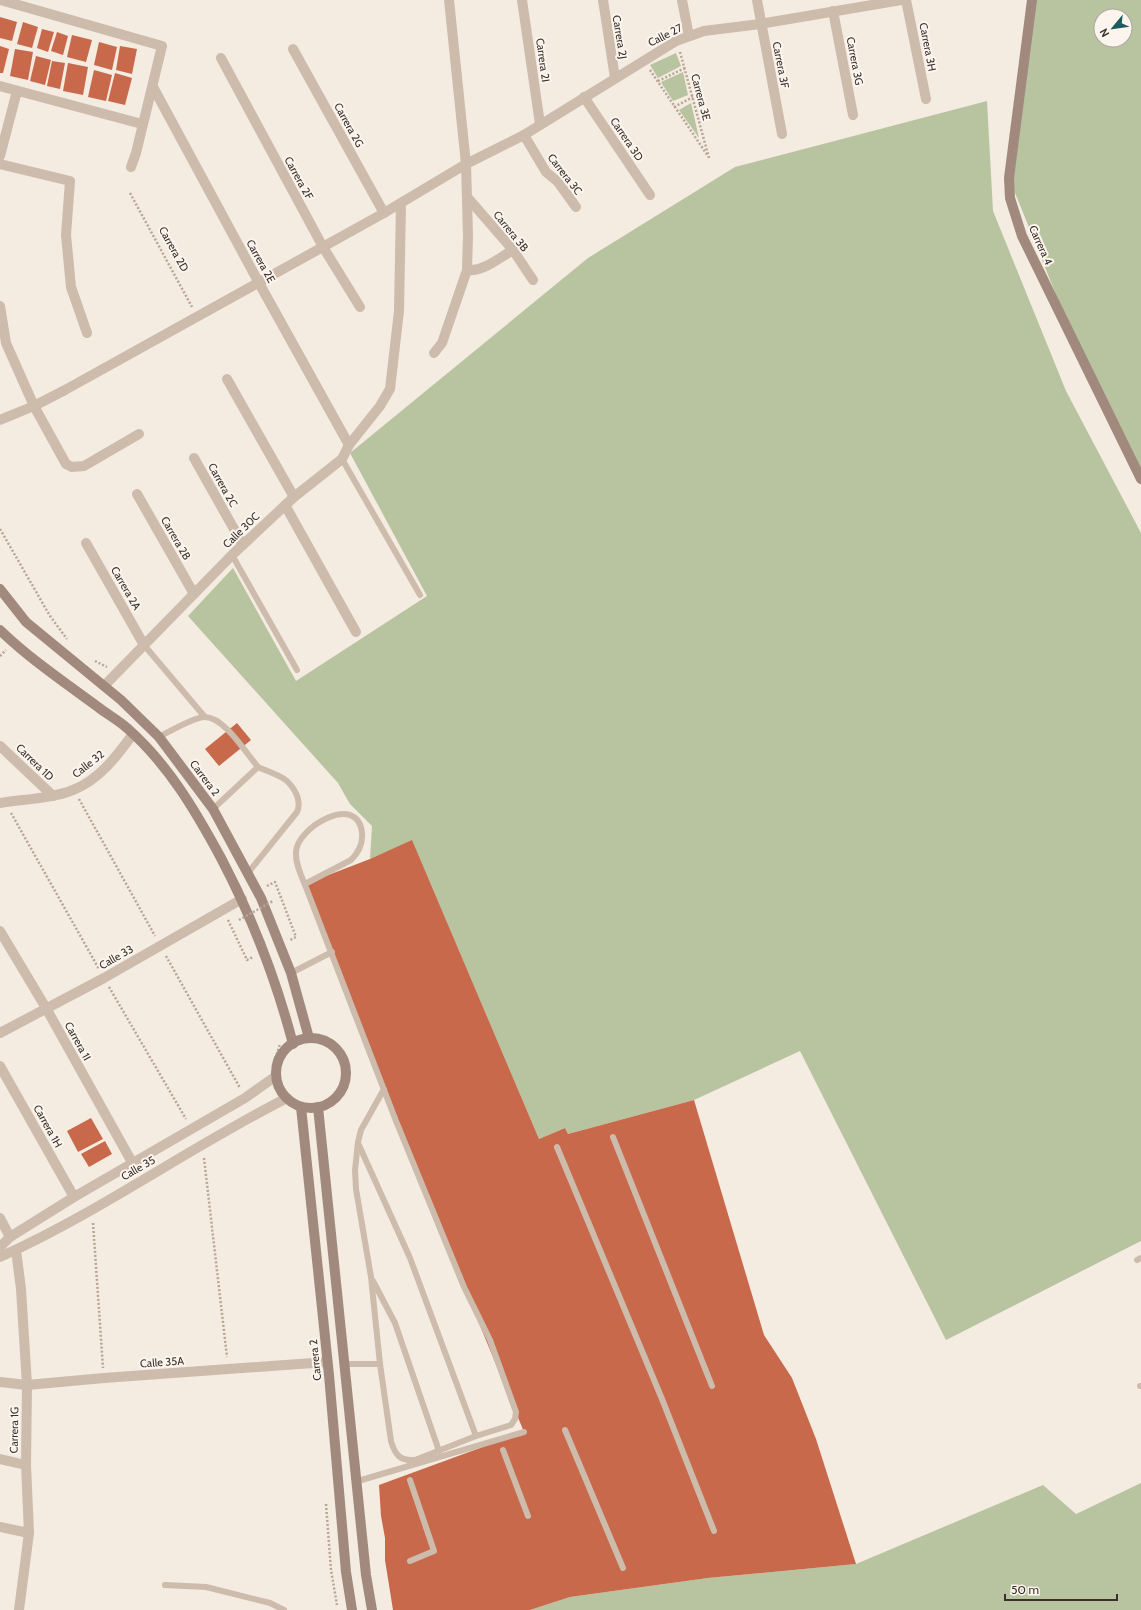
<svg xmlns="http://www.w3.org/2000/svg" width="1141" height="1610" viewBox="0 0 1141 1610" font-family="Cabin,sans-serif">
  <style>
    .green { fill: #b8c4a0; fill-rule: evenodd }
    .building { fill: #c8694b }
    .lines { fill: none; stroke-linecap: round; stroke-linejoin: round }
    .path { stroke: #b9a596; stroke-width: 2.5; stroke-dasharray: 2 2; stroke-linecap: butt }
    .service { stroke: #cdbbac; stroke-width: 6 }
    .minor { stroke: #cdbbac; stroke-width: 10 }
    .secondary { stroke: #a18a7d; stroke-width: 10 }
    .path-bridge { stroke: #b9a596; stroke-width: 2.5; stroke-dasharray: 2 2; stroke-linecap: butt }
    .labels { text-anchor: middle; stroke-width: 4; stroke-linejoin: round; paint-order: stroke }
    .street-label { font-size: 11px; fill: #3b302b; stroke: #fbf5ee }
  </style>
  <rect width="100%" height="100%" fill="#f4ebe1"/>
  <g class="green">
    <path d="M1032,0H1141V479L1082,359L1009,178ZM1101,16H1125V40H1101Z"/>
    <polygon points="676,53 681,66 658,78 650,65"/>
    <polygon points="683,72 688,95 673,101 661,82"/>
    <polygon points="987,101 993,211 1066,391 1141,533 1141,1241 946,1340 800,1051 694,1100 568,1134 565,1128 539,1139 412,841 370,859 372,826 350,804 338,783 188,616 233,568 296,681 427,596 350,453 588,258 735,167"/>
    <polygon points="691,103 699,138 679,110"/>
    <polygon points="1141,1483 1141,1610 530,1610 570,1597 708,1578 856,1564 1043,1485 1076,1514"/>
  </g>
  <g class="building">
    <polygon points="0,17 17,22 12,41 0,38"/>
    <polygon points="23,22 38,27 32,48 17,44"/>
    <polygon points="42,29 54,32 48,52 37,48"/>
    <polygon points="57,32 68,36 63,55 51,51"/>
    <polygon points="72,35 92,40 86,62 67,57"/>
    <polygon points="99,42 117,47 112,70 94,65"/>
    <polygon points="0,46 9,49 3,73 0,73"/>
    <polygon points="120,46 137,49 132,74 116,70"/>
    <polygon points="15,49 33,52 28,80 10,76"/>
    <polygon points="36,56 51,60 45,85 30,81"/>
    <polygon points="52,61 65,63 60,89 47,86"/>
    <polygon points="68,63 88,67 83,95 63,91"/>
    <polygon points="94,70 112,75 106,101 88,97"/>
    <polygon points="115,73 132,78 125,105 108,101"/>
    <polygon points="237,723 251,740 219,766 205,749"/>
    <polygon points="412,840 539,1139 565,1128 568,1134 694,1100 764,1335 792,1378 816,1439 856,1564 708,1578 570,1597 530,1610 393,1610 385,1560 385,1538 381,1516 379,1485 524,1432 464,1287 305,884 370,859"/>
    <polygon points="91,1118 103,1139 78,1152 67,1131"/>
    <polygon points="105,1141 112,1154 89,1167 81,1154"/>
  </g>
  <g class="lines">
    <g class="path">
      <polyline points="680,52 709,158"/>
      <polyline points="650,70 708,156"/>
      <polyline points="658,81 685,68"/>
      <polyline points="674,107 693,97"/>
      <polyline points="130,193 192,307"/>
      <polyline points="0,529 50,616 67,639"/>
      <polyline points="0,656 6,650"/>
      <polyline points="95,661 107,667"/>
      <polyline points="79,799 155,936"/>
      <polyline points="11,813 99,969"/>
      <polyline points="267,886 275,882 296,937 290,940"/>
      <polyline points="228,920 247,960 253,957"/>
      <polyline points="166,956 240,1088"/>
      <polyline points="109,987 186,1119"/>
      <polyline points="273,1066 280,1044"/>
      <polyline points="204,1158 227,1357"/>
      <polyline points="93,1223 103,1368"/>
      <polyline points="326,1504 331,1570 337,1605"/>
    </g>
    <g class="service">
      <polyline points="342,459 420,595"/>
      <polyline points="232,555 297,670"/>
      <polyline points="144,645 204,716"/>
      <path d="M159,737C168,732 196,717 205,717C224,717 246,753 258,767L213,809"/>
      <path d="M248,873L297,812C302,801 295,789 287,781C280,775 266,771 258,767"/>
      <path d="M305,884L351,860C358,853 363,844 362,833C358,792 297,827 296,852C295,865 303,879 307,890L396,1121L464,1287L490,1340L516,1412L515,1419L511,1425L476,1436L415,1460C400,1461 395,1455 391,1441L380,1364L371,1277L356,1189L355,1170L358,1142L361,1130L384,1089"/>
      <polyline points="291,973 332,952"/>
      <polyline points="613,1137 712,1386"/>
      <polyline points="358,1143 410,1258 476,1436"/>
      <polyline points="557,1147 662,1399 714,1531"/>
      <polyline points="1137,1260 1141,1258"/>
      <polyline points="373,1281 395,1323 439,1451"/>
      <polyline points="345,1364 380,1364"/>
      <polyline points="1140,1386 1141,1386"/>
      <polyline points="565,1430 623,1568"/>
      <polyline points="503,1450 528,1516"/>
      <polyline points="358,1481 524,1432"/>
      <polyline points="410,1561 434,1551 410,1480"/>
      <polyline points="165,1585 206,1587 270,1603 284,1610"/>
    </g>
    <g class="minor">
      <polyline points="1,0 162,46 136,153 131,167"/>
      <polyline points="522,0 540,124"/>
      <polyline points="603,0 615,78"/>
      <polyline points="682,0 689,36"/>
      <polyline points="757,0 782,134"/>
      <polyline points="906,0 926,99"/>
      <polyline points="833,11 853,115"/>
      <polyline points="293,49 384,213"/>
      <polyline points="221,58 323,247 360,307"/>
      <polyline points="0,86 142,124"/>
      <polyline points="153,87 259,283 349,445"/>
      <polyline points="584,97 650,195"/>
      <polyline points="524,135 546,172 558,182 576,207"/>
      <polyline points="0,156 17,91"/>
      <polyline points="0,164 70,181 66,235 71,287 87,333"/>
      <polyline points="468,198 513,250 533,280"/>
      <path d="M467,270C483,272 499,258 513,250"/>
      <polyline points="0,306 6,343 34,406 66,464 72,467 84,466 139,434"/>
      <polyline points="434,353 442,343 467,270 468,236 466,164 449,0"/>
      <polyline points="227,379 294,497"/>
      <polyline points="0,420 34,406 65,390 384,213 466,164 524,135 676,41 704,31 760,24 901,0"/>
      <polyline points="194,458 243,545"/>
      <polyline points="137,494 194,594"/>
      <polyline points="285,505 356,632"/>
      <polyline points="86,543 144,645"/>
      <polyline points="104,686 232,555 294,497 342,459 349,445 380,406 390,389 399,311 401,203"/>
      <polyline points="0,746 53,796"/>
      <path d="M0,803C24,799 50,799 73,790C99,780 117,756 133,734"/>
      <polyline points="0,931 46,1008 133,1164"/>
      <polyline points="0,1033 104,978 242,899"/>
      <polyline points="0,1066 74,1197"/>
      <polyline points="0,1218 10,1237"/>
      <polyline points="0,1247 10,1237 74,1197 245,1098 276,1076"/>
      <polyline points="16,1250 21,1289 27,1385 26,1465 29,1533 19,1610"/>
      <path d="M0,1257C100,1212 190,1147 287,1098"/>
      <polyline points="0,1382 27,1385 104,1378 327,1362"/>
      <polyline points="0,1459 26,1465"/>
      <polyline points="0,1527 29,1533"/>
    </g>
    <g class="secondary">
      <polyline points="1032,0 1009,178 1010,198 1022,236 1141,479"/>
      <polyline points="0,589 26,622 121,700 159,737 213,809 261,898 291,973 309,1038"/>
      <path d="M0,630C30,659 64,682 98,707C107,714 118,720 127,728C168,764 195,810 221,858C252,917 276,979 293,1044"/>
      <circle cx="311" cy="1073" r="35"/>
      <polyline points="301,1107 329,1375 346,1572 352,1610"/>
      <polyline points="318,1107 366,1575 372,1610"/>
    </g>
    <polyline class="path-bridge" points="239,920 273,901"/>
  </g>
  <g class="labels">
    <g class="street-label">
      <text transform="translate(665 35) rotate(-27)" y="4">Calle 27</text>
      <text transform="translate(620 37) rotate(81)" y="4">Carrera 2J</text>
      <text transform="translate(928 47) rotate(79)" y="4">Carrera 3H</text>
      <text transform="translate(543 60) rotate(82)" y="4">Carrera 2I</text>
      <text transform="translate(855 61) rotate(79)" y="4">Carrera 3G</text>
      <text transform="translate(781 65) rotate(79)" y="4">Carrera 3F</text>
      <text transform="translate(701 97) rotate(75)" y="4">Carrera 3E</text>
      <text transform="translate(349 125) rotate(61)" y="4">Carrera 2G</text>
      <text transform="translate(627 139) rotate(56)" y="4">Carrera 3D</text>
      <text transform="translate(565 174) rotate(52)" y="4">Carrera 3C</text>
      <text transform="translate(299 178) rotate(61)" y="4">Carrera 2F</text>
      <text transform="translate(511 231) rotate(51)" y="4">Carrera 3B</text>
      <text transform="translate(1041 245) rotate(66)" y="4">Carrera 4</text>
      <text transform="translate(174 249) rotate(61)" y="4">Carrera 2D</text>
      <text transform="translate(261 261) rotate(61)" y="4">Carrera 2E</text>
      <text transform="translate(223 485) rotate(61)" y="4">Carrera 2C</text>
      <text transform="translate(241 530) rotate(-44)" y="4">Calle 30C</text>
      <text transform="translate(176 538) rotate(60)" y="4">Carrera 2B</text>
      <text transform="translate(126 588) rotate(60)" y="4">Carrera 2A</text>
      <text transform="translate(35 762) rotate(44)" y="4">Carrera 1D</text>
      <text transform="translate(88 764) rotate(-38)" y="4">Calle 32</text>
      <text transform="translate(205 778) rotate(53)" y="4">Carrera 2</text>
      <text transform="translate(116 957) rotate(-30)" y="4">Calle 33</text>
      <text transform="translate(78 1041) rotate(61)" y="4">Carrera 1I</text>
      <text transform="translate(48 1126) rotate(61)" y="4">Carrera 1H</text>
      <text transform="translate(138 1168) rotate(-30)" y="4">Calle 35</text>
      <text transform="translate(315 1360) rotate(-96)" y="4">Carrera 2</text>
      <text transform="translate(162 1362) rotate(-4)" y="4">Calle 35A</text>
      <text transform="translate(14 1430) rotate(-89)" y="4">Carrera 1G</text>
    </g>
  </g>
  <g transform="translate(1113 28) rotate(241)"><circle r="19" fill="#fbf5ee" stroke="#aea6a0"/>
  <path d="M0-3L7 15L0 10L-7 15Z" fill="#1f5a5e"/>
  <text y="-6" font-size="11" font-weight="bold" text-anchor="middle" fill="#3b302b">N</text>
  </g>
  <path d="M1005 1594v6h112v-6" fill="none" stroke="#3b302b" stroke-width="2"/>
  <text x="1011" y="1594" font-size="12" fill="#3b302b" stroke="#fbf5ee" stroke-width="3" paint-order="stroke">50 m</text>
</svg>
